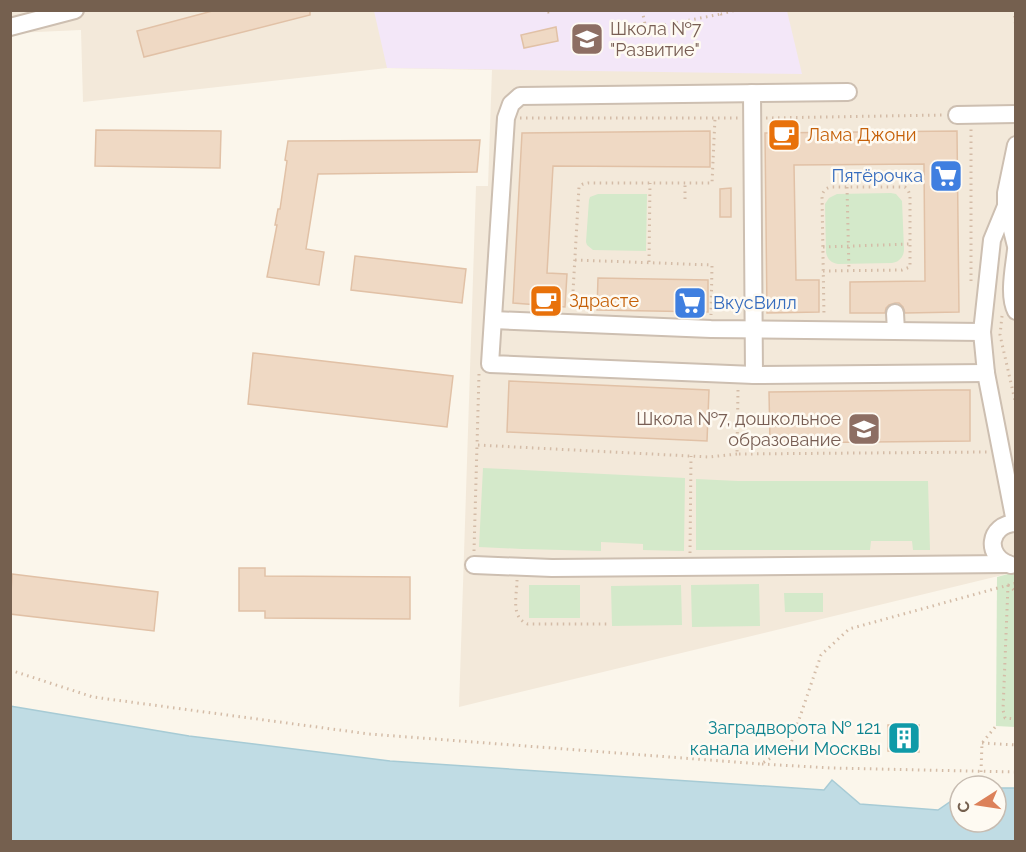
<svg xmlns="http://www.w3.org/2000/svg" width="1026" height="852" viewBox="0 0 1026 852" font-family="Raleway,sans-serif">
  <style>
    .residential { fill: #f3e9da }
    .education { fill: #f3e7f8 }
    .green { fill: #d4e9ca }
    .water { fill: #c0dce4; stroke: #a7cbd5; stroke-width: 1.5 }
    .building { fill: #efd9c4; stroke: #e1c1a6; stroke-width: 1.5 }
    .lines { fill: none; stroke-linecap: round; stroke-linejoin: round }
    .minor-casing { stroke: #cdbfb1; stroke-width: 20 }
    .path { stroke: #d4bca7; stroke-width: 3; stroke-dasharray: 1.5 4.5; stroke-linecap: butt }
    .minor { stroke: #fff; stroke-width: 16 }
    .labels { text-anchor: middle; stroke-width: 5; stroke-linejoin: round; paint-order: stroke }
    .education-label { font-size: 18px; fill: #785e54; stroke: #fefaf2; text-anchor: start }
    .food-label { font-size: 18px; fill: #c56008; stroke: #fefaf2; text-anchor: start }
    .shop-label { font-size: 18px; fill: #366cbe; stroke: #fefaf2; text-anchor: end }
    .culture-label { font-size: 18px; fill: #0d838f; stroke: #fefaf2; text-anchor: end }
  </style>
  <rect width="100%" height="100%" fill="#fbf6eb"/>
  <polygon class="residential" points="11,11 1014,11 1016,46 1015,572 459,707 476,186 488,186 492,70 387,68 83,102 81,30 15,33"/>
  <polygon class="education" points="374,11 787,11 802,74 387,68"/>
  <g class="green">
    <path d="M891,193L896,194L902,201L904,249C904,257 899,262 892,263L838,264C831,263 827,259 826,252L825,204L829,198L837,194Z"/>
    <polygon points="598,194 647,194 646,251 593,250 587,245 586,242 589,200 590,197"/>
    <polygon points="483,468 685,478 684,551 643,550 643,544 601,542 601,551 522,549 479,547"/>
    <polygon points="696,479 738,481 928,481 930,550 913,550 912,541 871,541 870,550 696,550"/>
    <polygon points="1015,572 1015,727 996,726 997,577"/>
    <polygon points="759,584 760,626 692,627 691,585"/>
    <rect x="529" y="585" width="51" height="33"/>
    <polygon points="681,585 682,625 612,626 611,586"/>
    <polygon points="784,593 823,593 823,612 785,612"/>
  </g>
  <polygon class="water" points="10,706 189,736 390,761 824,790 832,780 860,804 938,810 960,795 960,822 996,822 996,788 1015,788 1015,841 11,841"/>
  <g class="building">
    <polygon points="216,10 310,10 310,15 144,57 137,31"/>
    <polygon points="556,27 558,41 524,48 521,35"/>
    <polygon points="96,130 221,131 220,168 95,166"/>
    <polygon points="710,131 710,167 553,166 547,273 567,274 565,307 513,303 522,133"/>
    <polygon points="957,131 959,312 905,313 903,307 899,303 895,303 889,305 886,308 885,313 850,313 850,282 925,281 924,164 794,165 796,280 819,280 819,312 767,313 765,133"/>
    <polygon points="480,140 477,172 318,174 306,249 324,252 319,285 267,277 277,225 275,225 278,209 280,209 287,161 285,160 288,141"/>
    <polygon points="731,188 731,217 720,217 720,189"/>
    <polygon points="355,256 466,269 462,303 351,290"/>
    <polygon points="598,278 708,280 708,312 597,310"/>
    <polygon points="253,353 453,376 447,427 248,404"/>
    <polygon points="509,381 709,390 707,441 507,432"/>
    <polygon points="943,390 970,390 970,441 770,443 769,392"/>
    <polygon points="239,568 265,568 265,576 410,577 410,619 265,618 265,611 239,611"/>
    <polygon points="12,574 158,592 154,631 10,614"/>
    <polygon points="888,725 919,725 919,752 888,751"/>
  </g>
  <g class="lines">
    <g class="minor-casing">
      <g id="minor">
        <polyline points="10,27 75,10"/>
        <polyline points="752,93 754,375 986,373"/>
        <polyline points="957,115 1016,114"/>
        <polyline points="1016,145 1006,193 1006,206 1016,246"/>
        <polyline points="1006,206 992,240 982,332 986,373 1015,522"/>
        <path d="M1016,250C1014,268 1008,296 1016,311"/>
        <polyline points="895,313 896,331"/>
        <polyline points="493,320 711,329 982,332"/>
        <polyline points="754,375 490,364 506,118 511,104 520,96 848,92"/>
        <polyline points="474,565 552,568 1008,564"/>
        <path d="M1011,565C984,557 988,524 1016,523"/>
      </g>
    </g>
    <g class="path">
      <polyline points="542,10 548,12 556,10"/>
      <polyline points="642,10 645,24 649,28 721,14"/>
      <polyline points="716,10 721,14 736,10"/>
      <polyline points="1014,10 1016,29"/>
      <polyline points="520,118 739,118"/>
      <polyline points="766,118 943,115"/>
      <polyline points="847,187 849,271"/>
      <polyline points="685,199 685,183"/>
      <polyline points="823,247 910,244"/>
      <polyline points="575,260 712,265 711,315"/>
      <polyline points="649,262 650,183"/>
      <path d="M823,271L902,270L910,267V195L908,190L905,187H831C826,188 824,190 822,195L824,317"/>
      <polyline points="971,281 971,129"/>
      <polyline points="572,309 579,187 583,184 588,183 712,183 715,118"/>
      <polyline points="1002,316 1000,335 1016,405"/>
      <polyline points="479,374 477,445 709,457 737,454"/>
      <polyline points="738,390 737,454 987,452"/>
      <polyline points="474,551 477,445"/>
      <polyline points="690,553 691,456"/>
      <path d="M517,580C517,595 510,618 528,624H607"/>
      <polyline points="1008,585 1003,710 1005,718 1016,719"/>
      <polyline points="1008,585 1016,592"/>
      <polyline points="10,670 93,697 369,734 761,764 790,746 821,655 849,629 1016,583"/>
      <polyline points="982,743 1016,745"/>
      <polyline points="762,764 831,768 1016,772"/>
      <polyline points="981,772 982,743 996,726"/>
    </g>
    <use href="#minor" class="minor"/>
  </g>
  <defs>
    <g id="school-square" transform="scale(1.725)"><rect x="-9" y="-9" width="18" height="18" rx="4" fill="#8d6e63" stroke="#fefaf2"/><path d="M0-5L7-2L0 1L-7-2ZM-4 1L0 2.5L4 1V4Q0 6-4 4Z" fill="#fff"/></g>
    <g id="cafe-square" transform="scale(1.725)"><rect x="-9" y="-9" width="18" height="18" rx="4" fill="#e8710a" stroke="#fefaf2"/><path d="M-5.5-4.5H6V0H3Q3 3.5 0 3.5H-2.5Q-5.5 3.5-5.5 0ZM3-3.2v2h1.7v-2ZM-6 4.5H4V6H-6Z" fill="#fff"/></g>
    <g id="supermarket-square" transform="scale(1.725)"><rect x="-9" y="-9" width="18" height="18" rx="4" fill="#3f7fe0" stroke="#fefaf2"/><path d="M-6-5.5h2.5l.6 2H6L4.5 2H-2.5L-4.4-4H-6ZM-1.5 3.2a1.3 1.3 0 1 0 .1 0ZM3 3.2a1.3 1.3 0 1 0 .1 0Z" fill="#fff"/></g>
    <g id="building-square" transform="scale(1.725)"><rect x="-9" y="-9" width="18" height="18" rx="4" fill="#0f9aa8" stroke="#fefaf2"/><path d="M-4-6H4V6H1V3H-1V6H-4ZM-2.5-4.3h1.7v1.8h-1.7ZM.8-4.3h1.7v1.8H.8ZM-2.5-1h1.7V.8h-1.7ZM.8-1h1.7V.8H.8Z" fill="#fff"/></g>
  </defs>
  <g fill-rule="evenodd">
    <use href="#school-square" x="587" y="39"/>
    <use href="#cafe-square" x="784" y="135"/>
    <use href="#supermarket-square" x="946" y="176"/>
    <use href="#cafe-square" x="546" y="301"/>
    <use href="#supermarket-square" x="690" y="303"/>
    <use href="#school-square" x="864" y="429"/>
    <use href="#building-square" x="904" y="738"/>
  </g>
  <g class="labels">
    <g class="education-label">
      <text x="610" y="35">Школа №7<tspan x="610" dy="21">"Развитие"</tspan></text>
      <text x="841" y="425" text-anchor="end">Школа №7, дошкольное<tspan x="841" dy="21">образование</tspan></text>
    </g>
    <g class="food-label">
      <text x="807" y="141">Лама Джони</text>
      <text x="569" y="307">Здрасте</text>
    </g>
    <g class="shop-label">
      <text x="923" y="182">Пятёрочка</text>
      <text x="713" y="309" text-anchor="start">ВкусВилл</text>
    </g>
    <g class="culture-label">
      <text x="881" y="734">Заградворота № 121<tspan x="881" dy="21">канала имени Москвы</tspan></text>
    </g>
  </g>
  <rect width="1026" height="852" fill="none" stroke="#75604f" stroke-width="24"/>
  <g transform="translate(978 804) rotate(258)"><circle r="28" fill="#fefaf2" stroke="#c7bcb1" stroke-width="1.5"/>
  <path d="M0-4.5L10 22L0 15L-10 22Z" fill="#dc815a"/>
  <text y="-9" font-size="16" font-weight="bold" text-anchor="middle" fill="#75604f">С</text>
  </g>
</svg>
